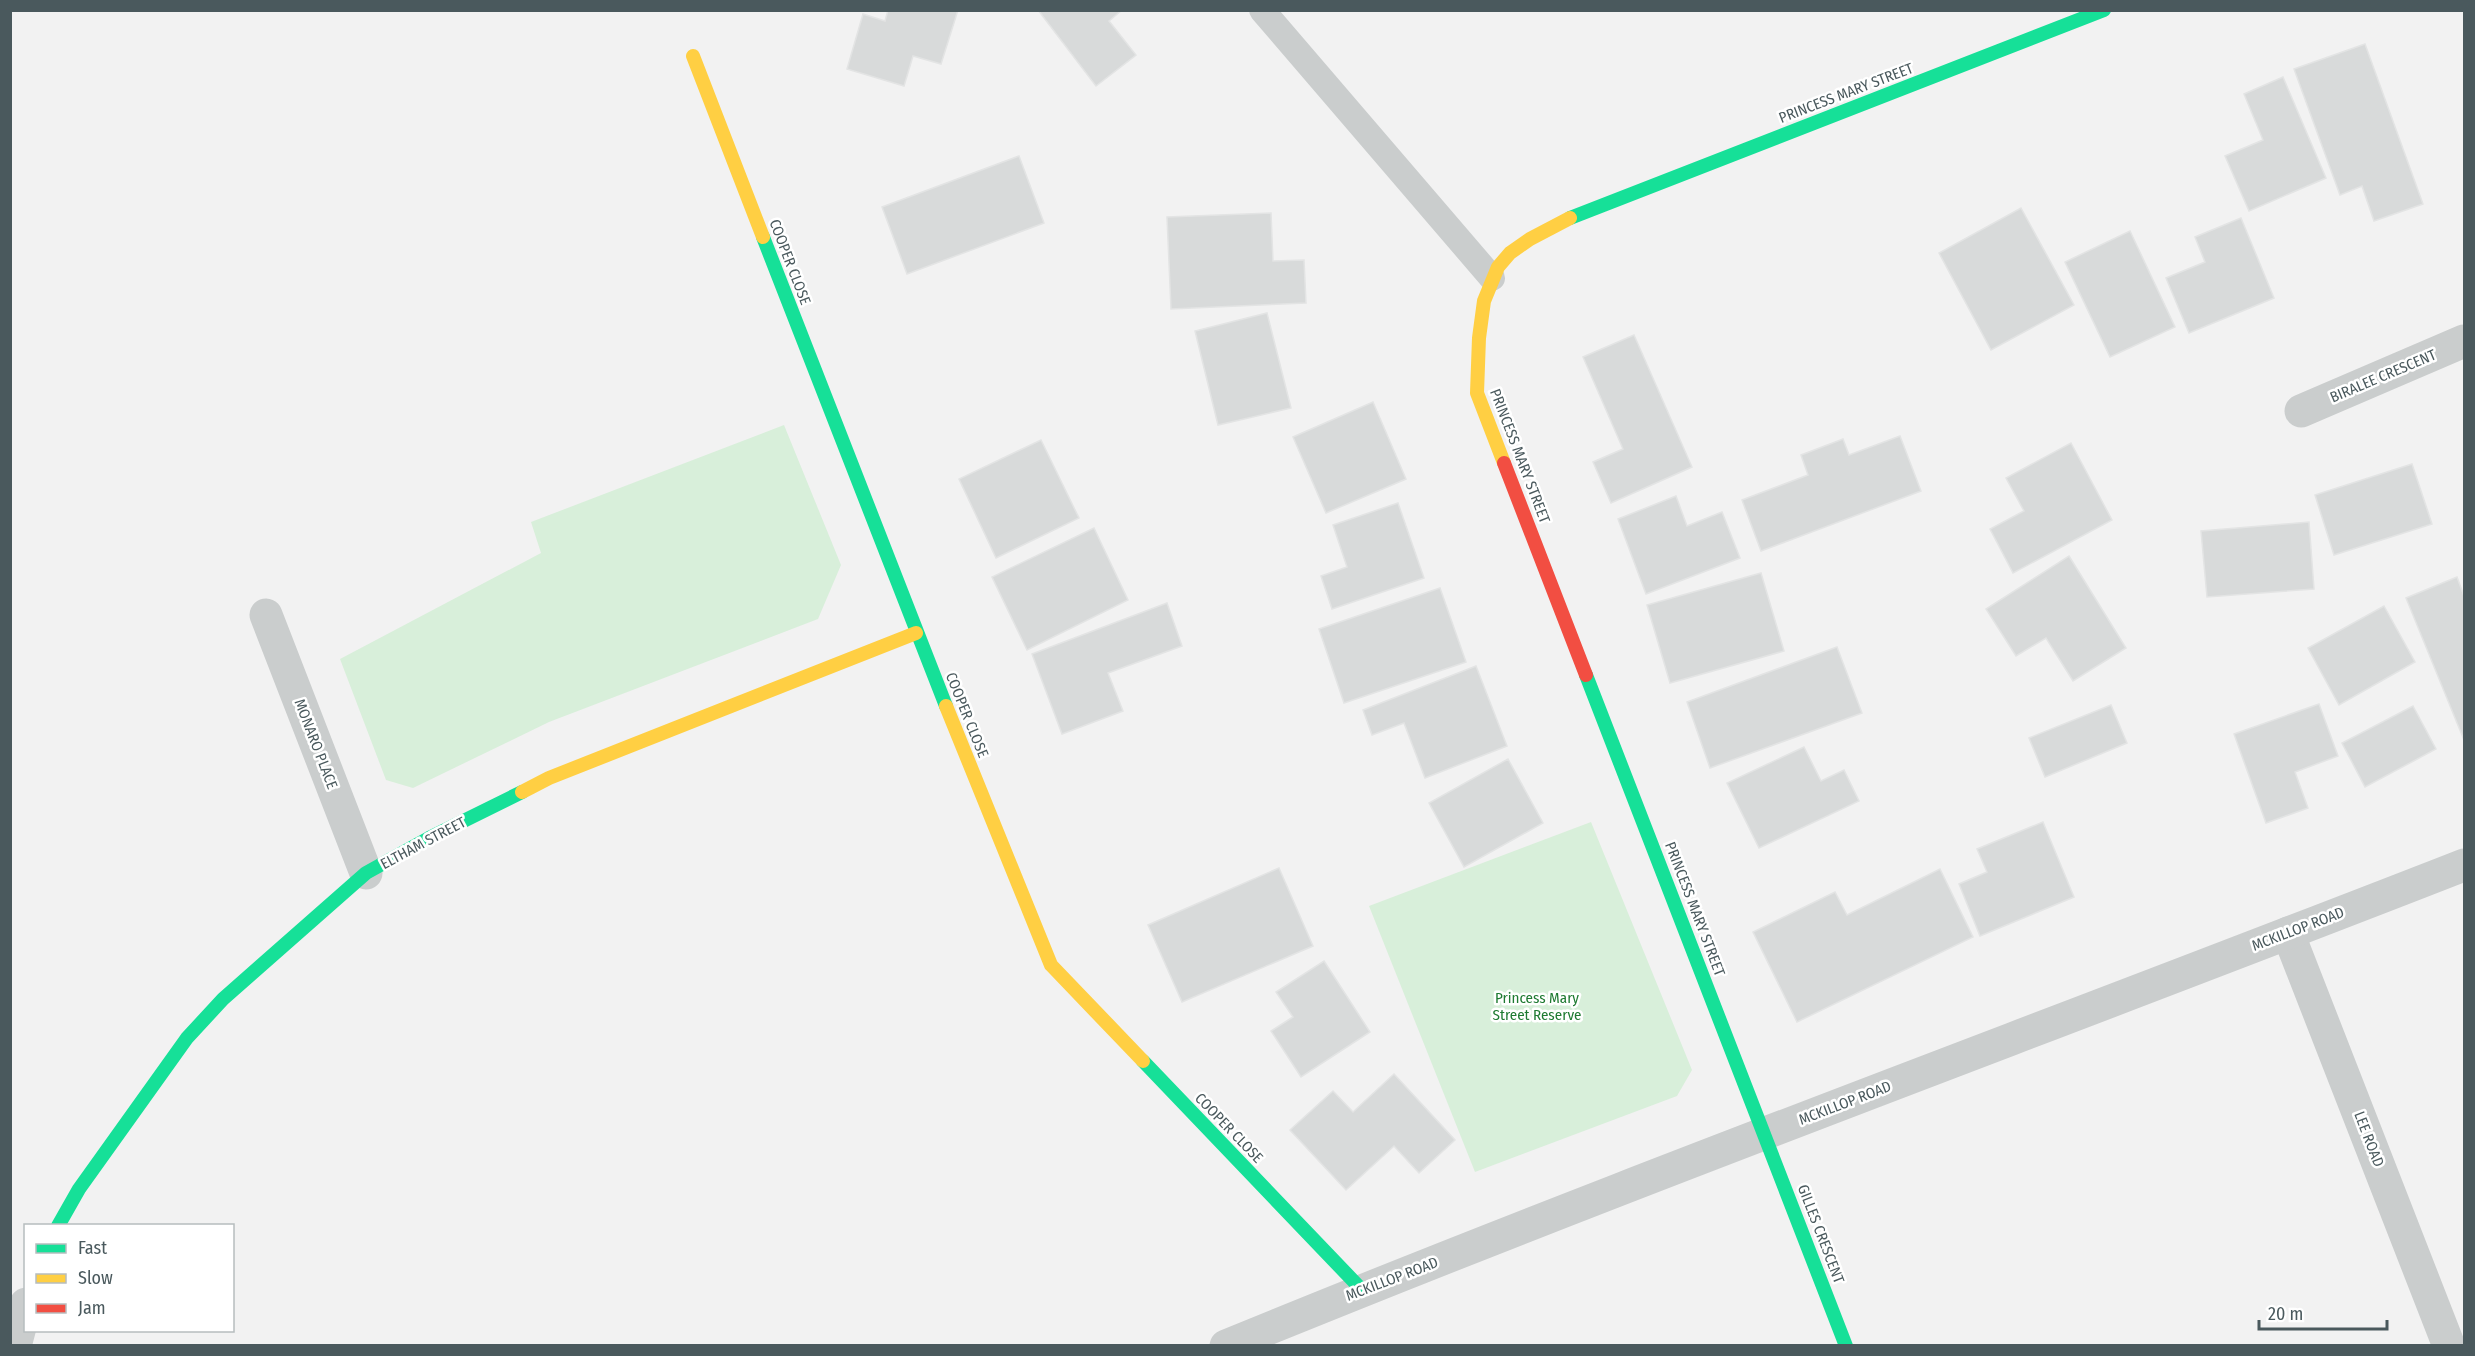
<svg xmlns="http://www.w3.org/2000/svg" width="2475" height="1356" viewBox="0 0 2475 1356" font-family="'Fira Sans Condensed',sans-serif">
  <style>
    .green { fill: #d8efda }
    .building { fill: #d8dada; stroke: #e3e4e4; stroke-width: 1.5 }
    .lines { fill: none; stroke-linecap: round; stroke-linejoin: round }
    .lane { stroke: #cacdcd; stroke-width: 26 }
    .street { stroke: #cacdcd; stroke-width: 33 }
    .fast { stroke: #16e098; stroke-width: 14 }
    .slow { stroke: #ffcf43; stroke-width: 14 }
    .jam { stroke: #f24e42; stroke-width: 14 }
    .labels { text-anchor: middle; stroke-width: 5; stroke-linejoin: round; paint-order: stroke }
    .street-label { font-size: 15px; fill: #4a595d; stroke: #fff }
    .park-label { font-size: 15px; fill: #1e7a31; stroke: #fff }
  </style>
  <rect width="100%" height="100%" fill="#f2f2f2"/>
  <g class="green">
    <polygon points="784,425 841,565 818,619 549,722 413,788 386,780 340,659 541,553 531,522"/>
    <polygon points="1591,822 1692,1070 1677,1096 1475,1172 1369,906"/>
  </g>
  <g class="building">
    <polygon points="888,10 958,10 941,64 913,56 904,86 847,69 863,14 885,21"/>
    <polygon points="1038,10 1122,10 1109,21 1136,55 1096,86"/>
    <polygon points="2365,44 2423,204 2374,221 2362,186 2340,195 2294,69"/>
    <polygon points="2283,77 2326,178 2249,211 2225,156 2263,140 2244,94"/>
    <polygon points="1019,156 1044,223 907,274 882,207"/>
    <polygon points="2021,208 2074,305 1991,350 1939,253"/>
    <polygon points="1271,213 1273,261 1304,260 1306,303 1171,309 1167,217"/>
    <polygon points="2241,218 2274,298 2189,333 2166,278 2205,262 2195,237"/>
    <polygon points="2130,231 2175,327 2110,357 2065,262"/>
    <polygon points="1267,313 1291,408 1218,425 1195,331"/>
    <polygon points="1634,335 1692,467 1611,503 1593,462 1623,449 1583,357"/>
    <polygon points="1373,402 1406,479 1326,513 1293,437"/>
    <polygon points="1900,436 1921,491 1761,551 1742,500 1808,475 1801,455 1843,439 1849,455"/>
    <polygon points="1041,440 1079,518 996,558 959,479"/>
    <polygon points="2071,443 2112,520 2013,573 1990,529 2024,511 2006,478"/>
    <polygon points="2412,464 2432,524 2334,555 2315,495"/>
    <polygon points="1676,496 1687,526 1722,512 1740,558 1646,594 1618,519"/>
    <polygon points="1398,503 1424,578 1332,609 1321,576 1347,567 1333,525"/>
    <polygon points="2309,522 2314,589 2207,597 2201,531"/>
    <polygon points="1094,528 1128,600 1027,650 992,577"/>
    <polygon points="2069,556 2126,648 2073,681 2046,638 2016,656 1986,609"/>
    <polygon points="1761,573 1784,651 1670,683 1647,605"/>
    <polygon points="2457,577 2464,596 2464,740 2406,598"/>
    <polygon points="1440,588 1466,662 1344,703 1319,629"/>
    <polygon points="1167,603 1182,646 1108,673 1123,711 1062,734 1032,654"/>
    <polygon points="2384,606 2415,662 2339,705 2308,648"/>
    <polygon points="1837,647 1862,713 1710,768 1687,702"/>
    <polygon points="1476,666 1507,746 1425,778 1404,723 1372,735 1363,710"/>
    <polygon points="2319,704 2338,756 2295,772 2308,808 2266,823 2234,734"/>
    <polygon points="2111,705 2127,743 2045,777 2029,738"/>
    <polygon points="2413,706 2436,749 2365,787 2342,743"/>
    <polygon points="1804,747 1821,781 1844,770 1859,801 1759,848 1727,783"/>
    <polygon points="1508,759 1543,823 1464,867 1429,803"/>
    <polygon points="2043,822 2074,897 1980,936 1959,884 1987,872 1977,849"/>
    <polygon points="1279,868 1313,946 1182,1002 1148,925"/>
    <polygon points="1940,869 1973,937 1797,1022 1753,932 1835,892 1847,915"/>
    <polygon points="1324,961 1370,1032 1301,1077 1271,1031 1293,1017 1276,992"/>
    <polygon points="1394,1074 1455,1140 1419,1173 1394,1146 1346,1190 1290,1130 1333,1091 1353,1112"/>
  </g>
  <g class="lines">
    <polyline class="lane" points="1262,10 1492,278"/>
    <g class="street">
      <polyline points="2301,411 2464,341"/>
      <polyline points="266,615 366,873"/>
      <polyline points="2288,933 2449,1346"/>
      <polyline points="15,1346 26,1304"/>
      <path d="M1226,1346C1636,1178 2052,1026 2464,865"/>
    </g>
    <g class="fast">
      <polyline points="1570,218 2104,10"/>
      <polyline points="763,237 946,706"/>
      <polyline points="1586,675 1846,1346"/>
      <polyline points="1143,1061 1362,1290"/>
      <polyline points="58,1226 79,1189 187,1038 223,999 366,873 429,838 522,792"/>
    </g>
    <g class="slow">
      <polyline points="693,56 763,237"/>
      <polyline points="1504,463 1477,393 1479,338 1484,301 1498,267 1510,253 1530,239 1570,218"/>
      <polyline points="946,706 1051,965 1143,1061"/>
      <polyline points="522,792 549,778 916,633"/>
    </g>
    <polyline class="jam" points="1504,463 1586,675"/>
  </g>
  <g class="labels">
    <g class="street-label">
      <text transform="translate(1846 93) rotate(-21)" y="5">PRINCESS MARY STREET</text>
      <text transform="translate(790 262) rotate(69)" y="5">COOPER CLOSE</text>
      <text transform="translate(2383 376) rotate(-23)" y="5">BIRALEE CRESCENT</text>
      <text transform="translate(1520 456) rotate(69)" y="5">PRINCESS MARY STREET</text>
      <text transform="translate(967 715) rotate(68)" y="5">COOPER CLOSE</text>
      <text transform="translate(316 744) rotate(69)" y="5">MONARO PLACE</text>
      <text transform="translate(423 843) rotate(-28)" y="5">ELTHAM STREET</text>
      <text transform="translate(1695 909) rotate(69)" y="5">PRINCESS MARY STREET</text>
      <text transform="translate(2298 929) rotate(-21)" y="5">MCKILLOP ROAD</text>
      <text transform="translate(1845 1103) rotate(-21)" y="5">MCKILLOP ROAD</text>
      <text transform="translate(1229 1128) rotate(46)" y="5">COOPER CLOSE</text>
      <text transform="translate(2369 1139) rotate(69)" y="5">LEE ROAD</text>
      <text transform="translate(1821 1234) rotate(69)" y="5">GILLES CRESCENT</text>
      <text transform="translate(1392 1279) rotate(-21)" y="5">MCKILLOP ROAD</text>
    </g>
    <g class="park-label">
      <text x="1537" y="1003">Princess Mary<tspan x="1537" dy="17">Street Reserve</tspan></text>
    </g>
  </g>
  <rect width="2475" height="1356" fill="none" stroke="#4a595d" stroke-width="24"/>
  <rect x="24" y="1224" width="210" height="108" fill="#ffffff" stroke="#b7bdbe" stroke-width="1.5"/>
  <rect x="36" y="1244" width="30" height="9" fill="#16e098" stroke="#b7bdbe" stroke-width="1.5"/>
  <text x="78" y="1254" font-size="18" fill="#4a595d">Fast</text>
  <rect x="36" y="1274" width="30" height="9" fill="#ffcf43" stroke="#b7bdbe" stroke-width="1.5"/>
  <text x="78" y="1284" font-size="18" fill="#4a595d">Slow</text>
  <rect x="36" y="1304" width="30" height="9" fill="#f24e42" stroke="#b7bdbe" stroke-width="1.5"/>
  <text x="78" y="1314" font-size="18" fill="#4a595d">Jam</text>
  <path d="M2259 1320v9h128v-9" fill="none" stroke="#4a595d" stroke-width="3"/>
  <text x="2268" y="1320" font-size="18" fill="#4a595d" stroke="#ffffff" stroke-width="4.5" paint-order="stroke">20 m</text>
</svg>
